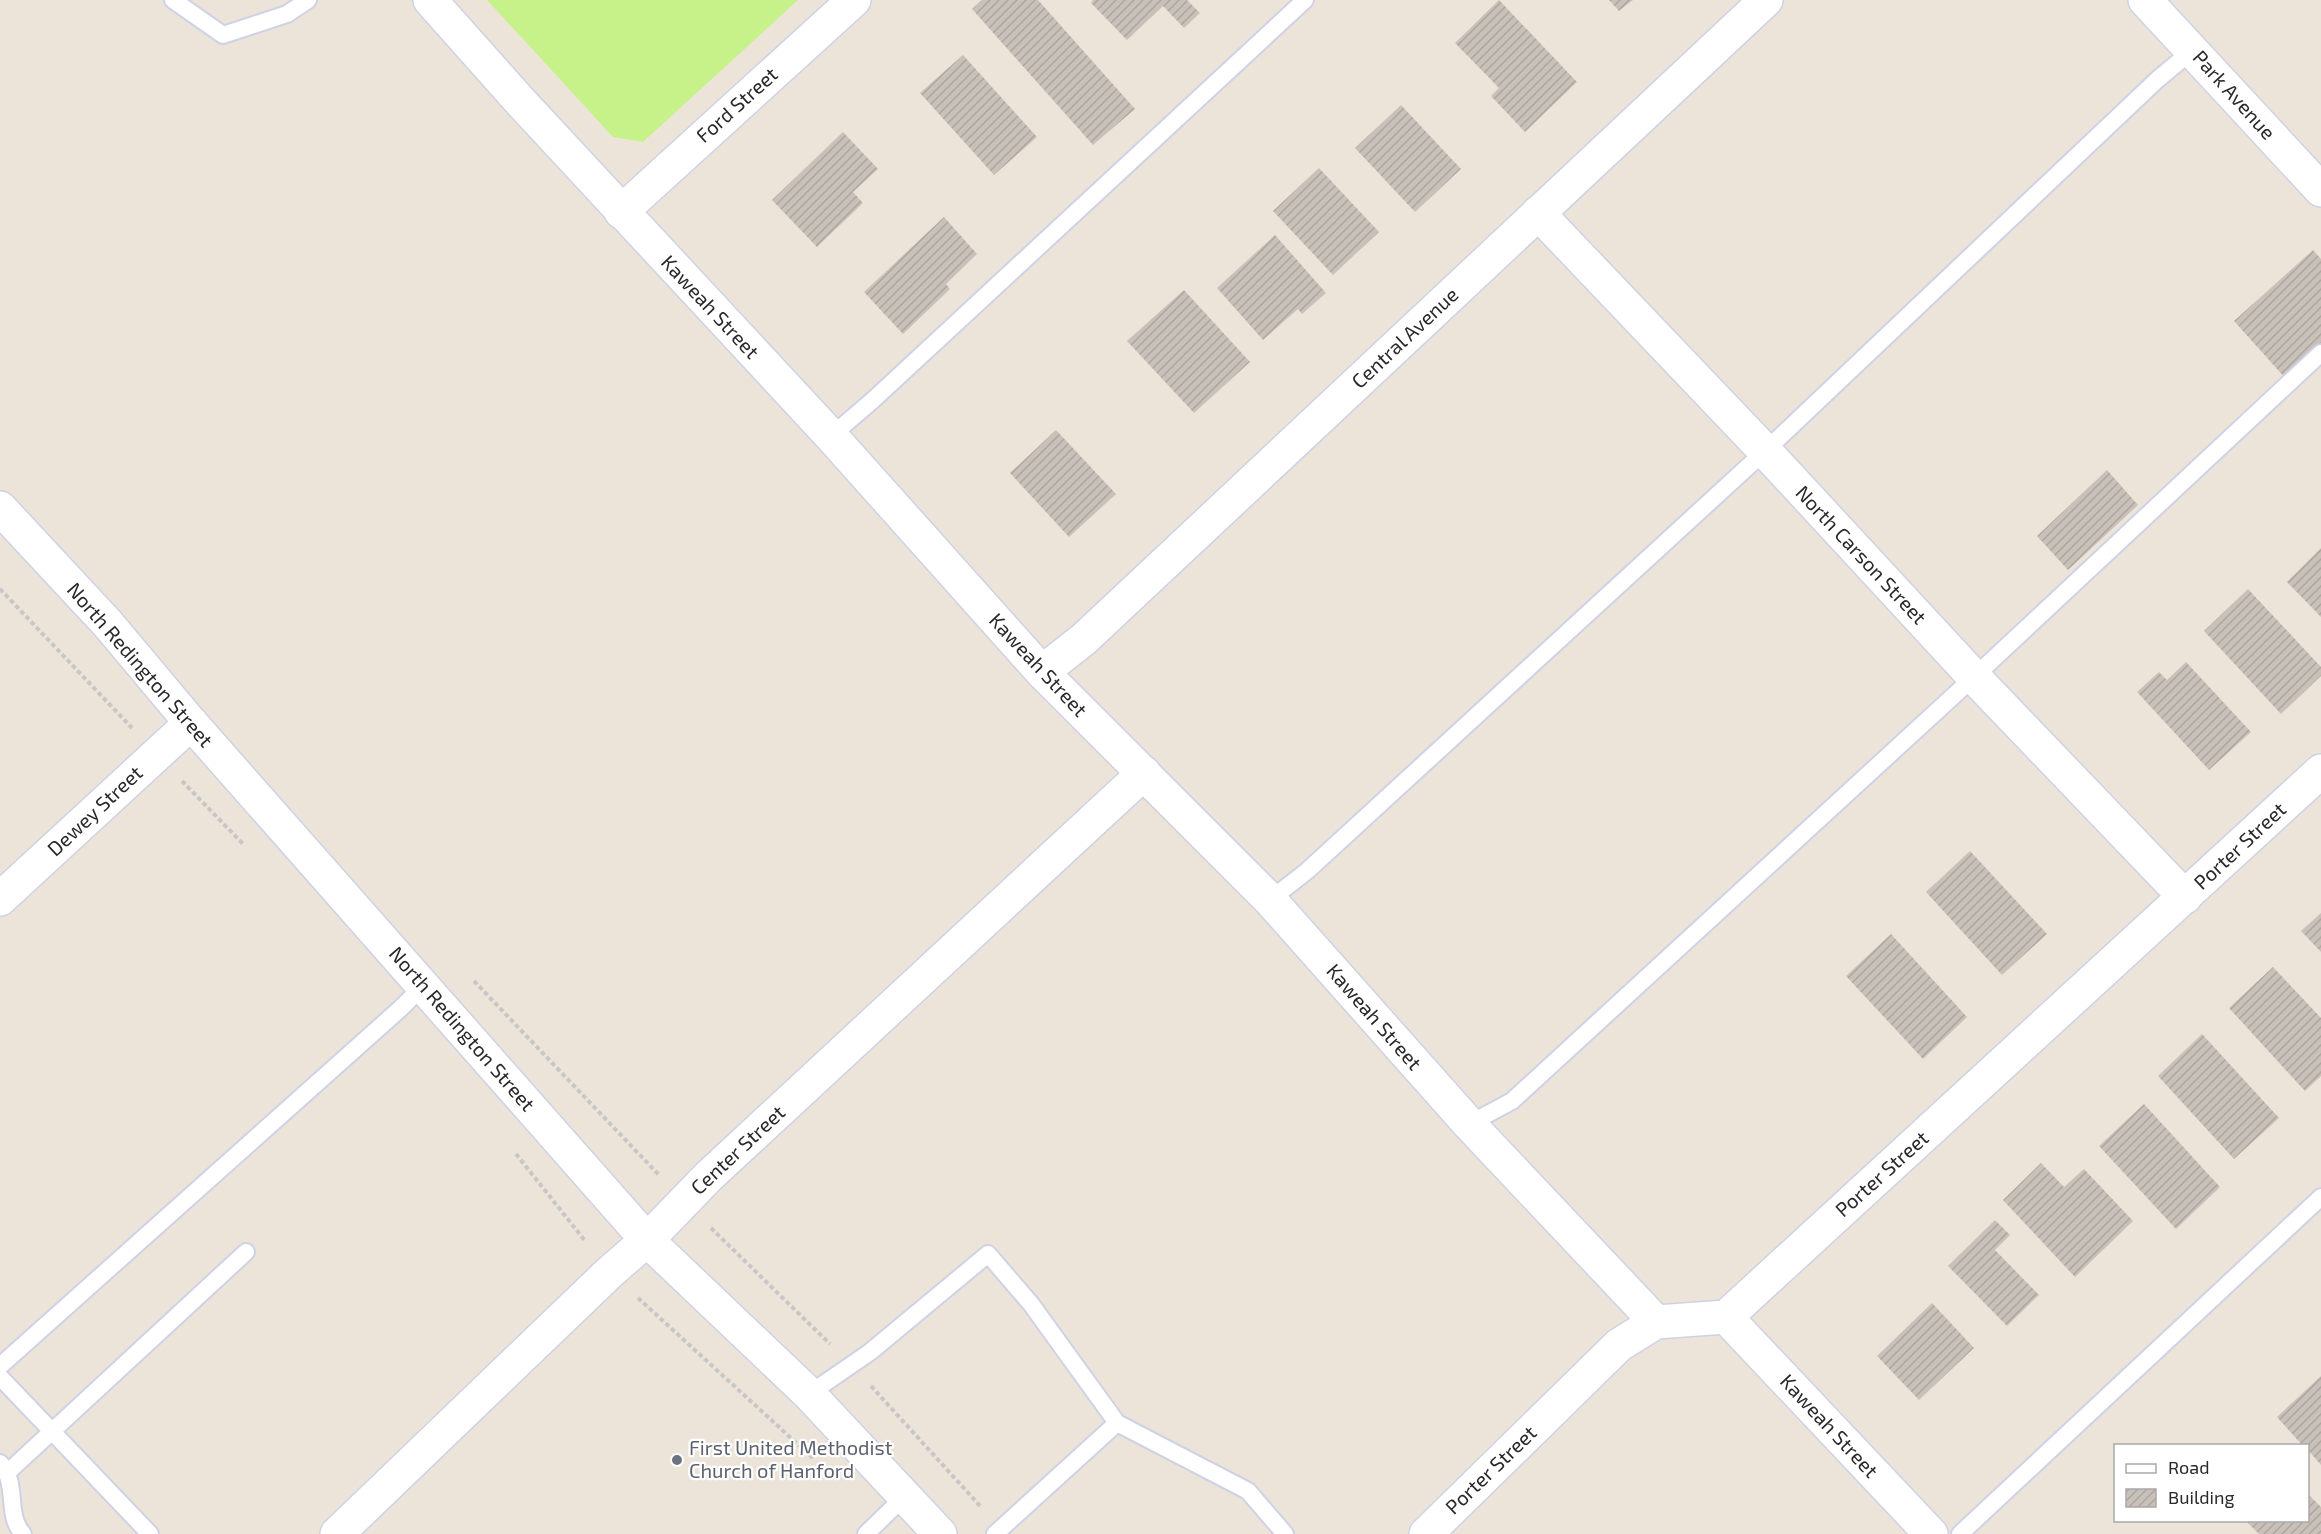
<svg xmlns="http://www.w3.org/2000/svg" width="2321" height="1534" viewBox="0 0 2321 1534" font-family="'Exo 2',sans-serif">
  <style>
    .pitch { fill: #c7f28a }
    .building { fill: url(#building-hatch) }
    .lines { fill: none; stroke-linecap: round; stroke-linejoin: round }
    .lane-casing { stroke: #ced2e4; stroke-width: 20 }
    .street-casing { stroke: #ced2e4; stroke-width: 36 }
    .path { stroke: #c7c7c7; stroke-width: 4; stroke-dasharray: 4.5 3; stroke-linecap: butt }
    .lane { stroke: #fff; stroke-width: 16 }
    .street { stroke: #fff; stroke-width: 33 }
    .worship-dot { fill: #6b7280; stroke: #fff; stroke-width: 2 }
    .labels { text-anchor: middle; stroke-width: 4.5; stroke-linejoin: round; paint-order: stroke }
    .street-label { font-size: 20px; fill: #292929; stroke: #fff }
    .worship-label { font-size: 20px; fill: #5b616d; stroke: #fff; text-anchor: start }
  </style>
  <defs>
    <pattern id="building-hatch" width="6" height="6" patternUnits="userSpaceOnUse" patternTransform="scale(1.5)"><rect width="6" height="6" fill="#c8c1b9"/><path d="M-1 1l2-2M0 6l6-6M5 7l2-2" fill="none" stroke="#aca69f"/></pattern>
  </defs>
  <rect width="100%" height="100%" fill="#ede4d9"/>
  <polygon class="pitch" points="487,0 798,0 643,142 613,137"/>
  <g class="building">
    <polygon points="982,0 1038,0 1135,109 1093,145 972,9"/>
    <polygon points="1093,0 1187,0 1200,13 1184,28 1163,6 1127,40 1091,3"/>
    <polygon points="1499,0 1577,82 1525,132 1491,96 1499,88 1455,43"/>
    <polygon points="1609,0 1633,0 1619,11"/>
    <polygon points="963,55 1037,137 994,175 920,93"/>
    <polygon points="1401,105 1461,169 1415,212 1355,148"/>
    <polygon points="843,132 878,169 853,192 863,203 817,247 772,200"/>
    <polygon points="1319,168 1379,232 1333,275 1273,211"/>
    <polygon points="944,217 977,254 946,284 950,289 903,334 864,292"/>
    <polygon points="1275,235 1326,293 1302,314 1298,309 1263,340 1217,288"/>
    <polygon points="2313,250 2321,259 2321,348 2286,379 2234,321"/>
    <polygon points="1184,290 1250,362 1194,413 1127,341"/>
    <polygon points="1056,430 1116,494 1069,537 1010,473"/>
    <polygon points="2107,470 2138,505 2068,570 2037,536"/>
    <polygon points="2321,548 2321,617 2287,582"/>
    <polygon points="2248,589 2321,667 2321,676 2281,714 2204,631"/>
    <polygon points="2186,662 2251,732 2209,770 2137,692 2159,672 2167,680"/>
    <polygon points="1970,851 2047,934 2002,975 1926,892"/>
    <polygon points="2321,913 2321,952 2301,931"/>
    <polygon points="1891,934 1967,1017 1923,1059 1846,976"/>
    <polygon points="2273,967 2321,1018 2321,1076 2305,1091 2229,1008"/>
    <polygon points="2202,1034 2279,1118 2234,1159 2158,1076"/>
    <polygon points="2144,1104 2220,1187 2176,1229 2099,1146"/>
    <polygon points="2041,1163 2064,1187 2084,1169 2133,1221 2075,1277 2003,1200"/>
    <polygon points="1995,1220 2010,1235 1995,1250 2039,1295 2007,1326 1948,1266"/>
    <polygon points="1932,1303 1974,1348 1919,1400 1877,1356"/>
    <polygon points="2321,1376 2321,1465 2308,1450 2308,1446 2303,1446 2277,1417"/>
    <polygon points="2308,1494 2321,1507 2321,1534 2259,1534 2245,1520 2308,1520"/>
  </g>
  <g class="lines">
    <g class="lane-casing">
      <g id="lane">
        <polyline points="173,0 223,35 287,14 308,0"/>
        <polyline points="831,436 873,400 1305,0"/>
        <polyline points="1270,900 1307,871 1765,451 2158,79 2193,50"/>
        <polyline points="1469,1124 1512,1101 1974,677 2321,353"/>
        <polyline points="0,1366 401,1008 423,986"/>
        <polyline points="0,1377 150,1534"/>
        <polyline points="809,1394 870,1352 988,1254 1031,1304 1117,1423"/>
        <path d="M0,1463C19,1483 5,1515 23,1534"/>
        <polyline points="8,1472 246,1252"/>
        <polyline points="866,1534 904,1497"/>
        <polyline points="995,1534 1117,1423 1248,1491 1285,1534"/>
        <polyline points="1960,1534 2321,1197"/>
      </g>
    </g>
    <g class="street-casing">
      <g id="street">
        <polyline points="430,0 519,100 831,436 1042,672 1270,900 1469,1124 1656,1322"/>
        <polyline points="2145,0 2321,190"/>
        <polyline points="621,212 854,0"/>
        <polyline points="1538,213 1765,451 1974,677 2185,897"/>
        <polyline points="0,508 108,624 191,723 647,1240 809,1394 940,1534"/>
        <polyline points="1042,672 1084,639 1766,0"/>
        <polyline points="0,899 191,723"/>
        <polyline points="1726,1317 1931,1534"/>
        <polyline points="337,1534 610,1272 647,1240 708,1177 1144,773"/>
        <polyline points="1426,1534 1619,1345 1656,1322 1726,1317 2321,771"/>
      </g>
    </g>
    <g class="path">
      <polyline points="0,589 132,728"/>
      <polyline points="182,781 244,845"/>
      <polyline points="474,981 659,1175"/>
      <polyline points="516,1154 586,1242"/>
      <polyline points="711,1228 830,1344"/>
      <polyline points="638,1298 814,1459"/>
      <polyline points="871,1386 981,1507"/>
    </g>
    <use href="#lane" class="lane"/>
    <use href="#street" class="street"/>
  </g>
  <circle class="worship-dot" cx="677" cy="1460" r="6"/>
  <g class="labels">
    <g class="street-label">
      <text transform="translate(2234 95) rotate(48)" y="7">Park Avenue</text>
      <text transform="translate(737 105) rotate(-42)" y="7">Ford Street</text>
      <text transform="translate(710 307) rotate(47)" y="7">Kaweah Street</text>
      <text transform="translate(1405 338) rotate(-43)" y="7">Central Avenue</text>
      <text transform="translate(1861 555) rotate(47)" y="7">North Carson Street</text>
      <text transform="translate(140 665) rotate(49)" y="7">North Redington Street</text>
      <text transform="translate(1038 665) rotate(47)" y="7">Kaweah Street</text>
      <text transform="translate(95 811) rotate(-43)" y="7">Dewey Street</text>
      <text transform="translate(2240 846) rotate(-43)" y="7">Porter Street</text>
      <text transform="translate(1374 1017) rotate(49)" y="7">Kaweah Street</text>
      <text transform="translate(462 1029) rotate(49)" y="7">North Redington Street</text>
      <text transform="translate(738 1150) rotate(-43)" y="7">Center Street</text>
      <text transform="translate(1882 1174) rotate(-42)" y="7">Porter Street</text>
      <text transform="translate(1829 1426) rotate(47)" y="7">Kaweah Street</text>
      <text transform="translate(1491 1470) rotate(-44)" y="7">Porter Street</text>
    </g>
    <g class="worship-label">
      <text x="689" y="1455">First United Methodist<tspan x="689" dy="23">Church of Hanford</tspan></text>
    </g>
  </g>
  <rect x="2114" y="1444" width="195" height="78" fill="#ffffff" stroke="#a9a9a9" stroke-width="1.5"/>
  <rect x="2126" y="1464" width="30" height="9" fill="#ffffff" stroke="#a9a9a9" stroke-width="1.5"/>
  <text x="2168" y="1474" font-size="18" fill="#292929">Road</text>
  <rect x="2126" y="1489" width="30" height="18" fill="url(#building-hatch)" stroke="#a9a9a9" stroke-width="1.5"/>
  <text x="2168" y="1504" font-size="18" fill="#292929">Building</text>
</svg>
